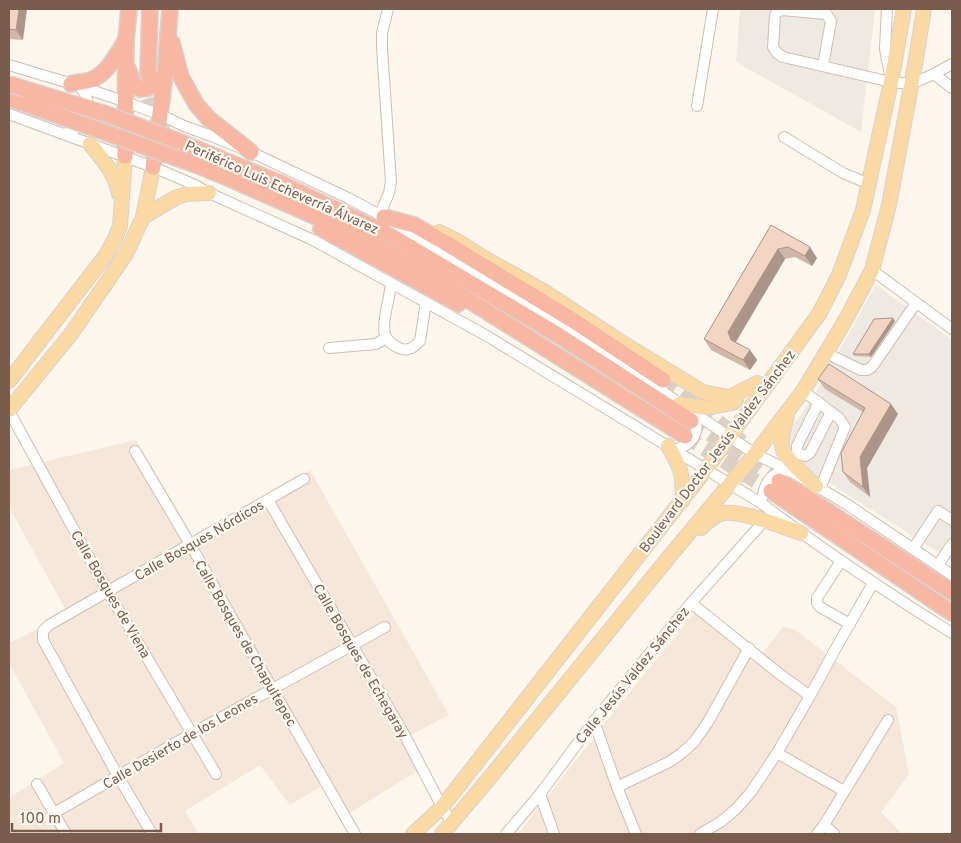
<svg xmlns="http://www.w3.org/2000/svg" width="961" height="843" viewBox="0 0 961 843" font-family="Overpass,sans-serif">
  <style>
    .residential { fill: #f5e8da }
    .industrial { fill: #efe9e4 }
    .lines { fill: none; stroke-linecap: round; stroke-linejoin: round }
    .highway-tunnel { stroke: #dcd0c4; stroke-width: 15; stroke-dasharray: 15 8; stroke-linecap: butt }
    .minor-casing { stroke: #d1beb0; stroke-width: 12 }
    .major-casing { stroke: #dad1cd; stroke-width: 16 }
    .highway-casing { stroke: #dad1cd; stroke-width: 18 }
    .minor { stroke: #fff; stroke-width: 10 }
    .major { stroke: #fbd9a5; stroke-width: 14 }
    .highway { stroke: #f7b7a3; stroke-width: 15 }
    .highway-bridge-casing { stroke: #dad1cd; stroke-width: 18; stroke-linecap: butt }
    .highway-bridge { stroke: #f7b7a3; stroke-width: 15 }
    .wall { fill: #d1b7a8 }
    .shaded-wall { fill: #aa9588 }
    .building { fill: #f3d5c3; stroke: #aa9588 }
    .labels { text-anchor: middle; stroke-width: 4.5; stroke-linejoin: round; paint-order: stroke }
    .street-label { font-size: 14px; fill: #7a5c4d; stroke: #fffaf3 }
  </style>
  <rect width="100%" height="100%" fill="#fdf6ec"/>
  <g class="residential">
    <polygon points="136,440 196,541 310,470 449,715 403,739 419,770 348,814 330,781 290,805 260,765 185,811 199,834 9,834 9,798 64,763 9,663 9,643 68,614 9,507 9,470"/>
    <polygon points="696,611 759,658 783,627 794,629 896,707 909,774 881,812 902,834 518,834 620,704"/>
  </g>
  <g class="industrial">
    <polygon points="740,9 875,9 861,132 736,62"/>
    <polygon points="876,285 952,340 952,561 776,449 812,399"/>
  </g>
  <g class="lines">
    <g class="highway-tunnel">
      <polyline points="148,75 149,97 155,117 171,144 177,151 192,162"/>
      <polyline points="663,380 715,419 742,442"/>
      <polyline points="691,421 779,481"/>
      <polyline points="685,436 771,491"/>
    </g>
    <g class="minor-casing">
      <g id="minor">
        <polyline points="887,9 885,49 890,75"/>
        <polyline points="9,65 79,86 126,102 161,115 184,126 214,137 251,152 348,198 384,217 497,287 583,338 755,454 788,470 816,486 848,505 952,575"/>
        <polyline points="823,66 831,21 826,14 782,10 777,12 775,15 773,47 777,53 783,57 891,82 911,84 934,74 952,64"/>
        <polyline points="934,74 952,88"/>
        <polyline points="697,106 713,9"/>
        <path d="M9,114L153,167L195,185L209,193L313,240L487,336L761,503C823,550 886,592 952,633"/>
        <path d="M64,134C78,129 84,127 87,111C89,99 87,96 79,86"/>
        <polyline points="784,137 843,173 869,184"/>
        <polyline points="380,214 389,193 391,182 382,48 382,33 388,9"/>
        <polyline points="872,270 952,329"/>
        <path d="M391,283C390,292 388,302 386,311C383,328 381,340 399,348C408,352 414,347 420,341L426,302"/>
        <polyline points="329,348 376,344 386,338"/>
        <polyline points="826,353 861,370 867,370 872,367 916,303"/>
        <polyline points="803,391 839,418 845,427 820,489"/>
        <polyline points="819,402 797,446 797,450 799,454 805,456 810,453 831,412"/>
        <polyline points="9,411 108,592 216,774"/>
        <path d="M674,450C693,445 700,433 695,413"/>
        <polyline points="135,451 190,544 355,834"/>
        <polyline points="268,500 404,734 442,807 452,823"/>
        <path d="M761,503C763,493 765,480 776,474C779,472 784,471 788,470"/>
        <polyline points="913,549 938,511 952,520"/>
        <polyline points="841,561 817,598 817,603 820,607 850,624"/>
        <polyline points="938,565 952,544"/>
        <polyline points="691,603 781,675 810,696"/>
        <polyline points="594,721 617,787 636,834"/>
        <polyline points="777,753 844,791"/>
        <polyline points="37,784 66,834"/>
        <polyline points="617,787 669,762 682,753 694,742 708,722 749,648"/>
        <polyline points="540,794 554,834"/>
        <polyline points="54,813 191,734 385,627"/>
        <polyline points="824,825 834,834"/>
        <polyline points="152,834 118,776 43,640 43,631 49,625 304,479"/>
        <polyline points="506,834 540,794 594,721 691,603 764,521"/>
        <polyline points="700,834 722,821 737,808 751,792 777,753 810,696 836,648 873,583"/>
        <polyline points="817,834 824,825 888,720"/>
      </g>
    </g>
    <g class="major-casing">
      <g id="major">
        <path d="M90,144C103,160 115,173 119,194"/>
        <polyline points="143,217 175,198 187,194 209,193"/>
        <polyline points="439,232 459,242 479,255 545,292 618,340 703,392 729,397 734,395 757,383"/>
        <polyline points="9,381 106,255 114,241 120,226 125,156"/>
        <polyline points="679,404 706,408 732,403 736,400"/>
        <polyline points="9,410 71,334 126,254 143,217 153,167"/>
        <path d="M787,416C784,426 780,437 782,447C784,459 807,477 816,486"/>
        <path d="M668,446C681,468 684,475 682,501"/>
        <path d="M701,528C707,522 715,515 724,513C741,510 783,527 801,533"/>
        <polyline points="413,834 442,807 700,477 819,314 839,275 863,210 891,82 904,9"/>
        <polyline points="442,834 487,781 669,557 755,454 803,391 826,353 846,319 872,270 889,205 916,59 924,9"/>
      </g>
    </g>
    <g class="highway-casing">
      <g id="highway">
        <polyline points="172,43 181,77 196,104 208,118 251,152"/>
        <polyline points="128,69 133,83 140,89 148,88 165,75"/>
        <polyline points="148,74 150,9"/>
        <path d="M71,84C77,82 85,82 91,80C108,73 117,54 126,40"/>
        <polyline points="9,98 26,104"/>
        <polyline points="125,156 126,40 129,9"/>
        <polyline points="231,163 280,183 393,237 558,335 691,421"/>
        <polyline points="153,167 165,75 170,9"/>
        <polyline points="228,178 355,234 422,271 685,436"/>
        <polyline points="384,217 414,225 444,242 574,321 663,380"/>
        <polyline points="321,229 370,255 458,304"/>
        <polyline points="779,481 809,499 952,592"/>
        <polyline points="771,491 952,613"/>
      </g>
    </g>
    <use href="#minor" class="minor"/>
    <use href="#major" class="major"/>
    <use href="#highway" class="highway"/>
    <g class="highway-bridge-casing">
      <g id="highway-bridge">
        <polyline points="9,84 106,114 183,143 231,163"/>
        <polyline points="26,104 199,166 228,178"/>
      </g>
    </g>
    <use href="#highway-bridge" class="highway-bridge"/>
  </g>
  <g class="wall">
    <polygon points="9,9 23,40 9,39"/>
    <polygon points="771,225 817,258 812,266 795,257 785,259 736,342 750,350 757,360 750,370 711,350 704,339"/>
    <polygon points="895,321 871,357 855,356 853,354"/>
    <polygon points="818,379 898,414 867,468 870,497 850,482 843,472 863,412 825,389"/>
  </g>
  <g class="shaded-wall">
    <polygon points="19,9 27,9 23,40 16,30"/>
    <polygon points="810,247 817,258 812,266 805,256"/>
    <polygon points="778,249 785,259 735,343 731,340 728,332"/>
    <polygon points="893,318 895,321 890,329 871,357 869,354"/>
    <polygon points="750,350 757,360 750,370 743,360"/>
    <polygon points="891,404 898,414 867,468 870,497 863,487 860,457"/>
  </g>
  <g class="building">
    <polygon points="9,9 19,9 16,30 9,29"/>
    <polygon points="771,225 810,247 805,256 788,247 778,249 728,332 731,340 750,350 743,360 704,339"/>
    <polygon points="893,318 869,354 853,354 874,319"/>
    <polygon points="829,364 891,404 860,457 863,487 843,472 841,453 865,408 818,379"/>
  </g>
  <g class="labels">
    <g class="street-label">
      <text transform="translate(282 187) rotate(24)" y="5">Periférico Luis Echeverría Álvarez</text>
      <text transform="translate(717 451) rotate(-53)" y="5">Boulevard Doctor Jesús Valdez Sánchez</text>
      <text transform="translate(199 540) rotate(-30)" y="5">Calle Bosques Nórdicos</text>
      <text transform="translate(111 594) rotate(60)" y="5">Calle Bosques de Viena</text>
      <text transform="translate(246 643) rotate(60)" y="5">Calle Bosques de Chapultepec</text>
      <text transform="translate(361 661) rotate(60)" y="5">Calle Bosques de Echegaray</text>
      <text transform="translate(632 675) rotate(-51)" y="5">Calle Jesús Valdez Sánchez</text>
      <text transform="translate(180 741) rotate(-30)" y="5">Calle Desierto de los Leones</text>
    </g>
  </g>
  <rect width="961" height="843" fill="none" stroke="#7a5c4d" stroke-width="20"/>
  <path d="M12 823v8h149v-8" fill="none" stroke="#7a5c4d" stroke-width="2.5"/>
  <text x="20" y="823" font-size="15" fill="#7a5c4d" stroke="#fffaf3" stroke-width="4" paint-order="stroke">100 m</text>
</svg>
